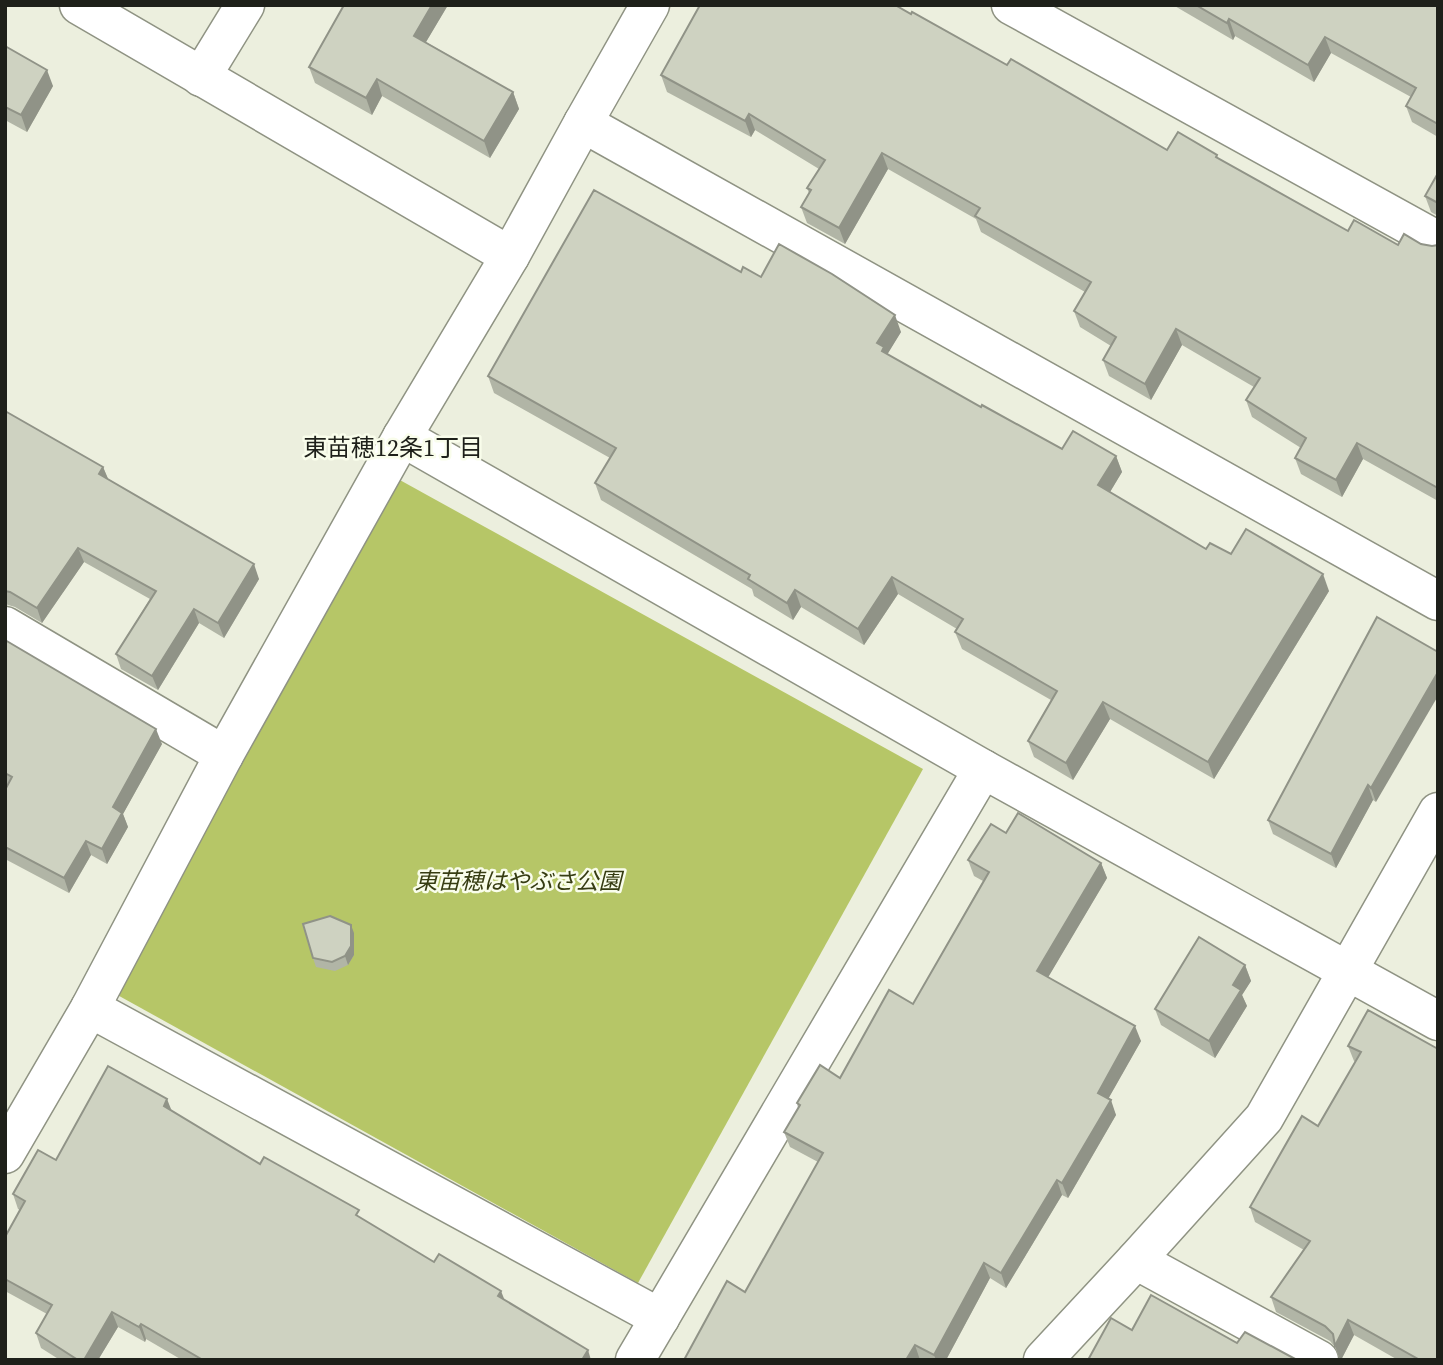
<svg xmlns="http://www.w3.org/2000/svg" width="1443" height="1365" viewBox="0 0 1443 1365" font-family="'Source Serif 4','Noto Sans JP',serif">
  <style>
    .green { fill: #b6c667 }
    .lines { fill: none; stroke-linecap: round; stroke-linejoin: round }
    .minor-casing { stroke: #8f9383; stroke-width: 41 }
    .minor { stroke: #fff; stroke-width: 38 }
    .wall { fill: #b1b5a6 }
    .shaded-wall { fill: #909387 }
    .building { fill: #ced2c1; stroke: #909387; stroke-width: 2 }
    .labels { text-anchor: middle; stroke-width: 5; stroke-linejoin: round; paint-order: stroke }
    .park-label { font-size: 23px; font-style: italic; fill: #363c12; stroke: #f9fdeb }
    .neighbourhood-label { font-size: 24px; fill: #1e201a; stroke: #f9fdeb }
  </style>
  <rect width="100%" height="100%" fill="#ecefde"/>
  <polygon class="green" points="398,479 923,769 638,1283 112,992"/>
  <g class="lines">
    <g class="minor-casing">
      <g id="minor">
        <polyline points="79,5 510,256"/>
        <polyline points="1011,5 1438,241"/>
        <polyline points="201,77 245,5"/>
        <polyline points="583,123 1438,601"/>
        <polyline points="402,437 983,769 1438,1021"/>
        <polyline points="5,626 224,755"/>
        <polyline points="90,1008 660,1318"/>
        <polyline points="5,1154 90,1008 224,755 402,437 510,256 583,123 650,5"/>
        <polyline points="1136,1260 1319,1360"/>
        <polyline points="635,1360 983,769"/>
        <polyline points="1043,1360 1136,1260 1264,1118 1438,812"/>
      </g>
    </g>
    <use href="#minor" class="minor"/>
  </g>
  <g class="wall">
    <polygon points="344,5 448,5 426,42 513,92 519,109 490,158 382,96 372,115 315,83 309,67"/>
    <polygon points="1173,5 1438,5 1438,137 1412,122 1406,106 1411,97 1331,53 1314,82 1235,36 1233,40"/>
    <polygon points="5,46 53,86 27,132 5,120"/>
    <polygon points="1007,65 1167,150 1217,155 1218,159 1348,231 1398,245 1421,244 1432,246 1438,245 1438,501 1363,459 1342,497 1301,474 1295,458 1301,448 1252,417 1246,400 1254,387 1182,345 1151,400 1109,376 1103,360 1111,346 1080,327 1074,311 1085,292 981,232 976,219 888,169 845,244 807,223 801,207 809,193 807,188 819,169 755,130 751,137 667,92 661,75"/>
    <polygon points="1438,173 1438,216 1431,212 1425,196"/>
    <polygon points="741,272 761,277 901,332 887,354 981,407 1062,449 1116,456 1122,472 1110,492 1206,549 1231,554 1329,591 1214,779 1110,719 1073,780 1034,757 1028,741 1051,700 962,649 955,632 957,629 898,594 864,645 801,607 793,620 754,596 752,589 601,500 595,483 610,458 494,393 488,376"/>
    <polygon points="5,411 103,467 108,479 259,579 224,638 199,623 158,690 121,669 116,654 150,599 84,562 42,623 15,607 5,604"/>
    <polygon points="1377,617 1376,802 1373,800 1336,868 1273,834 1268,820"/>
    <polygon points="5,640 162,744 123,814 128,827 107,864 91,855 69,893 5,859 5,790 7,786 5,785"/>
    <polygon points="1006,833 1101,863 1107,878 1048,977 1141,1041 1108,1099 1116,1115 1068,1198 1062,1195 1006,1288 990,1278 946,1360 684,1360 745,1292 818,1162 790,1147 784,1132 798,1108 797,1103 840,1078 913,1004 983,881 974,876 968,860"/>
    <polygon points="354,933 354,955 348,965 335,971 316,967 313,958"/>
    <polygon points="1245,965 1251,981 1242,995 1247,1006 1215,1058 1161,1025 1155,1009"/>
    <polygon points="1368,1010 1438,1360 1398,1360 1354,1335 1341,1360 1340,1360 1335,1347 1330,1341 1276,1312 1271,1297 1304,1250 1255,1222 1250,1207 1318,1126 1355,1062 1354,1061 1348,1046"/>
    <polygon points="172,1111 260,1164 362,1219 434,1262 505,1301 591,1360 182,1360 146,1339 145,1342 118,1327 98,1360 60,1360 41,1348 36,1333 47,1314 5,1291 5,1238 20,1210 18,1209 13,1194 56,1160"/>
  </g>
  <g class="shaded-wall">
    <polygon points="432,5 448,5 420,52 414,36"/>
    <polygon points="1229,19 1235,36 1233,40 1227,23"/>
    <polygon points="1325,37 1331,53 1314,82 1308,65"/>
    <polygon points="47,70 53,86 27,132 21,115"/>
    <polygon points="377,79 382,96 372,115 366,98"/>
    <polygon points="513,92 519,109 490,158 484,141"/>
    <polygon points="749,114 755,130 751,137 745,121"/>
    <polygon points="882,153 888,169 845,244 839,228"/>
    <polygon points="895,315 901,332 887,355 890,364 877,343"/>
    <polygon points="1176,329 1182,345 1151,400 1145,384"/>
    <polygon points="1357,443 1363,459 1342,497 1336,480"/>
    <polygon points="1116,456 1122,472 1104,502 1098,485"/>
    <polygon points="103,467 109,481 99,474"/>
    <polygon points="78,548 84,562 42,623 37,608"/>
    <polygon points="254,564 259,579 224,638 218,623"/>
    <polygon points="1323,574 1329,591 1214,779 1208,762"/>
    <polygon points="892,577 898,594 864,645 858,629"/>
    <polygon points="795,590 801,607 793,620 787,603"/>
    <polygon points="194,609 199,623 158,690 152,676"/>
    <polygon points="1438,672 1438,696 1376,802 1371,788"/>
    <polygon points="1103,702 1110,719 1073,780 1066,763"/>
    <polygon points="156,729 162,744 123,814 128,827 107,864 102,849 113,807"/>
    <polygon points="1368,785 1373,800 1336,868 1331,854"/>
    <polygon points="86,841 91,855 69,893 64,878"/>
    <polygon points="1101,863 1107,878 1043,986 1037,971"/>
    <polygon points="351,925 354,933 354,955 348,965 345,956"/>
    <polygon points="1245,965 1251,981 1242,995 1247,1006 1215,1058 1209,1041 1233,985"/>
    <polygon points="1135,1026 1141,1041 1103,1108 1098,1093"/>
    <polygon points="167,1099 173,1114 164,1106"/>
    <polygon points="1111,1100 1116,1115 1068,1198 1062,1183"/>
    <polygon points="1057,1180 1062,1195 1006,1288 1001,1273"/>
    <polygon points="984,1263 990,1278 946,1360 936,1360 934,1355"/>
    <polygon points="501,1291 507,1306 498,1296"/>
    <polygon points="112,1312 118,1327 98,1360 84,1360"/>
    <polygon points="1348,1320 1354,1335 1341,1360 1340,1360 1335,1346"/>
    <polygon points="141,1324 146,1339 145,1342 139,1327"/>
    <polygon points="915,1345 920,1360 906,1360"/>
    <polygon points="588,1350 591,1360 582,1360"/>
  </g>
  <g class="building">
    <polygon points="344,5 432,5 414,36 513,92 484,141 377,79 366,98 309,67"/>
    <polygon points="700,5 895,5 911,14 912,12 1007,65 1011,59 1167,150 1178,132 1217,155 1216,157 1348,231 1354,220 1398,245 1404,234 1421,244 1432,246 1438,245 1438,488 1357,443 1336,480 1295,458 1306,438 1246,400 1260,378 1176,329 1145,384 1103,360 1116,337 1074,311 1091,282 975,216 980,208 882,153 839,228 801,207 811,190 807,188 825,160 749,114 745,121 661,75"/>
    <polygon points="1196,5 1438,5 1438,124 1406,106 1416,88 1325,37 1308,65 1229,19 1227,23"/>
    <polygon points="5,46 47,70 21,115 5,107"/>
    <polygon points="1438,173 1438,203 1425,196"/>
    <polygon points="594,190 741,272 743,267 761,277 779,244 832,274 895,315 877,343 884,347 882,351 981,407 982,405 1062,449 1073,431 1116,456 1098,485 1206,549 1210,543 1231,554 1246,529 1323,574 1208,762 1103,702 1066,763 1028,741 1057,691 955,632 963,619 892,577 858,629 795,590 787,603 748,579 750,575 595,483 616,448 488,376"/>
    <polygon points="5,411 103,467 99,474 254,564 218,623 194,609 152,676 116,654 156,591 78,548 37,608 10,592 5,591"/>
    <polygon points="1377,617 1438,652 1438,672 1371,788 1368,785 1331,854 1268,820"/>
    <polygon points="5,640 156,729 113,807 122,813 102,849 86,841 64,878 5,847 5,790 12,777 5,773"/>
    <polygon points="1018,813 1101,863 1037,971 1135,1026 1098,1093 1111,1100 1062,1183 1057,1180 1001,1273 984,1263 934,1355 915,1345 906,1360 684,1360 727,1281 745,1292 823,1153 784,1132 800,1105 797,1103 820,1065 840,1078 889,990 913,1004 989,872 968,860 991,824 1006,833"/>
    <polygon points="330,916 351,925 351,946 345,956 332,962 313,958 303,924"/>
    <polygon points="1199,937 1245,965 1233,985 1241,990 1209,1041 1155,1009"/>
    <polygon points="1368,1010 1438,1049 1438,1360 1420,1360 1348,1320 1335,1346 1333,1334 1325,1326 1271,1297 1310,1241 1250,1207 1302,1116 1318,1126 1361,1052 1348,1046"/>
    <polygon points="108,1066 167,1099 164,1106 260,1164 264,1157 359,1210 356,1215 434,1262 439,1254 501,1291 498,1296 588,1350 582,1360 203,1360 141,1324 139,1327 112,1312 84,1360 78,1360 36,1333 52,1305 5,1279 5,1237 25,1201 13,1194 38,1150 56,1160"/>
    <polygon points="1151,1295 1237,1343 1245,1332 1297,1360 1088,1360 1111,1318 1132,1330"/>
  </g>
  <g class="labels">
    <g class="park-label">
      <text x="518" y="889">東苗穂はやぶさ公園</text>
    </g>
    <g class="neighbourhood-label">
      <text x="393" y="456">東苗穂12条1丁目</text>
    </g>
  </g>
  <rect width="1443" height="1365" fill="none" stroke="#1e201a" stroke-width="14"/>
</svg>
